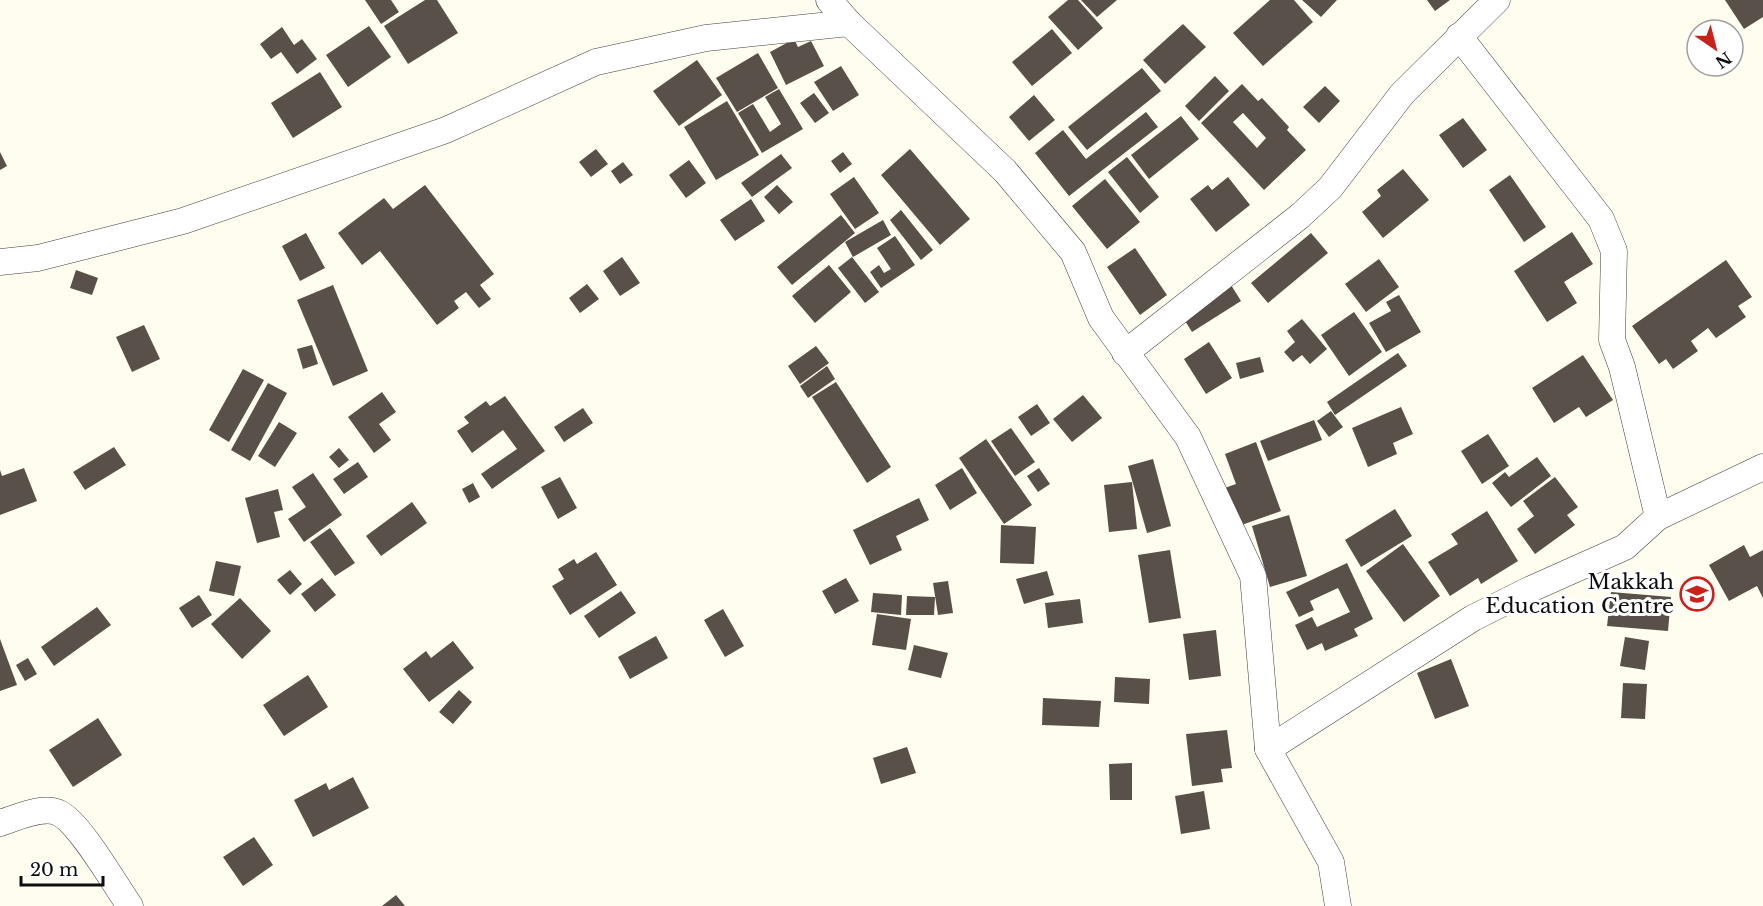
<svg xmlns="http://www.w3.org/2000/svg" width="1763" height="906" viewBox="0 0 1763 906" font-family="'Libre Baskerville',serif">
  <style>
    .building { fill: #585049; fill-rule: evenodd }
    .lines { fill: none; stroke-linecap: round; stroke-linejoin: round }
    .street-casing { stroke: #414141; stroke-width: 27 }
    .street { stroke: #fff; stroke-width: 26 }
    .labels { text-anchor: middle; stroke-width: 6; stroke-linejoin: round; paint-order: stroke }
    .poi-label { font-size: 21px; fill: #0e0e0e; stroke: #fff; text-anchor: end }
  </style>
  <rect width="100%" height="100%" fill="#fffdef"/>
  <g class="building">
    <polygon points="365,0 391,0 399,12 381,24"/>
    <polygon points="425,0 437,0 458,33 408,64 384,26"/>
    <polygon points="1068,0 1078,0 1103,28 1078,50 1048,17"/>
    <polygon points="1081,0 1117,0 1097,17"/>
    <polygon points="1270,0 1294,0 1313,22 1263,66 1233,33"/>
    <polygon points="1302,0 1337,0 1321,17"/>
    <polygon points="1427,0 1450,0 1435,11"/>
    <polygon points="1725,0 1763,0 1763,17 1744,29"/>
    <polygon points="1183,24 1206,47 1165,84 1143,60"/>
    <polygon points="369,26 391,57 348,87 326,55"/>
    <polygon points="282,27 294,45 302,39 317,59 297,74 281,52 271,59 260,44"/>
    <polygon points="1052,29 1072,53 1032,86 1012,62"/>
    <polygon points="794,39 798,47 811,41 824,66 786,85 770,52"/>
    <polygon points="758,53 778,88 737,112 716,78"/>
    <polygon points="697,60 722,95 679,126 653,91"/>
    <polygon points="841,66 859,95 833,111 814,82"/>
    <polygon points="1142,68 1161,91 1087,150 1068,127"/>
    <polygon points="320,72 342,107 293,138 271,103"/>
    <polygon points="1215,76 1229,91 1199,121 1185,106"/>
    <path d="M1242,84L1258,101L1262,98L1289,127L1287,130L1306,150L1264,190L1201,123ZM1243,113L1266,138L1257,148L1233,122Z"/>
    <polygon points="1325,86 1340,101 1319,123 1303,107"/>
    <polygon points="779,89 803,129 762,153 738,113 753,104 770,132 781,124 765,97"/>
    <polygon points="814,93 829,113 815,123 800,103"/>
    <polygon points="1034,95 1055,120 1029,141 1009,117"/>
    <polygon points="727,101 759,155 716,180 684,127"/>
    <polygon points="1146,112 1158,127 1069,196 1035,153 1063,130 1086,159"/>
    <polygon points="1181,116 1199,139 1149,179 1131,155"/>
    <polygon points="1463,118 1487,150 1463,168 1439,135"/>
    <polygon points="596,149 608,164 591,177 579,162"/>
    <polygon points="910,149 970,219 940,245 881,175"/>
    <polygon points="0,152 7,166 0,170"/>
    <polygon points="843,152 852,164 840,173 831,161"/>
    <polygon points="781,154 792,168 752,197 741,183"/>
    <polygon points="1127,157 1159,197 1140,213 1108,172"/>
    <polygon points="689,160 706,183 686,198 669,175"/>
    <polygon points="623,162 633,175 620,184 611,171"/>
    <polygon points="1403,169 1429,200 1383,238 1362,212 1381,196 1377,190"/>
    <polygon points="1510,175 1546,227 1524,242 1489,190"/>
    <polygon points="854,177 879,213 855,229 830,194"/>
    <polygon points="1228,177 1250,205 1216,232 1190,199 1208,185 1212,190"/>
    <polygon points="1105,179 1140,222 1107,249 1072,206"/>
    <polygon points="425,185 494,274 480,285 491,299 479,308 466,292 454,301 459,308 437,325 380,251 362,265 338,233 384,198 393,209"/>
    <polygon points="777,185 793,202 779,214 764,197"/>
    <polygon points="751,199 765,221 735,241 720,220"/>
    <polygon points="901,210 933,250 921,260 890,220"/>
    <polygon points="841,215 855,233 792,285 777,267"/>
    <polygon points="883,220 891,235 853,257 845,242"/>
    <polygon points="1572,232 1593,264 1564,282 1577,303 1547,322 1514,271"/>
    <polygon points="306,233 325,268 300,281 282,246"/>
    <polygon points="1311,233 1328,253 1268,303 1251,283"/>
    <polygon points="895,236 915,265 881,288 870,272 879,265 884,273 891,269 877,248"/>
    <polygon points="1135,248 1167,295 1140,315 1107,267"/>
    <polygon points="622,257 640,283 620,296 603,271"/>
    <polygon points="852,257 879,292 865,303 838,268"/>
    <polygon points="1379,259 1399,287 1366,312 1345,284"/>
    <polygon points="1726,260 1752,297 1738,306 1746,317 1716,338 1708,328 1691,341 1698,351 1673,369 1666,359 1659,364 1632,326"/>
    <polygon points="829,265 851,292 815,323 792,296"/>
    <polygon points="76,270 98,278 92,295 70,288"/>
    <polygon points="587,284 599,299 580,313 569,298"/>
    <polygon points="333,285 368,371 333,386 297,300"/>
    <polygon points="1231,285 1241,301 1192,332 1182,316"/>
    <polygon points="1399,295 1421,332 1386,352 1369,323 1391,311 1386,302"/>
    <polygon points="1354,312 1382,352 1349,376 1321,335"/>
    <polygon points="1302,319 1327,349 1310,364 1302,355 1293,362 1284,352 1295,342 1287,331"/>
    <polygon points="144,325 160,359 132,372 116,337"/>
    <polygon points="1209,342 1232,378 1206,394 1184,359"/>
    <polygon points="312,345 318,364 303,369 297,349"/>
    <polygon points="816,346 829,363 800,384 788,366"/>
    <polygon points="1398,353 1407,366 1335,415 1327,402"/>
    <polygon points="1583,355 1613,400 1586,417 1579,407 1554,423 1532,388"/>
    <polygon points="1260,357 1264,372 1240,379 1236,363"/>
    <polygon points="827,366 835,379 808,398 800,386"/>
    <polygon points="243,369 264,380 229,442 209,430"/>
    <polygon points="836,382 891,467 867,483 812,397"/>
    <polygon points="268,383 287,393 250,461 231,450"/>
    <polygon points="382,392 396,412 379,424 391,440 374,453 348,417"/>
    <polygon points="1083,395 1102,418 1072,442 1053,419"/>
    <polygon points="505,396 545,451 492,489 481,474 517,449 503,430 472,453 457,431 469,423 464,417 486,401 490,406"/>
    <polygon points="1037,404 1050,423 1031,436 1018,417"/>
    <polygon points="1401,407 1413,434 1393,443 1397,454 1368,467 1352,428"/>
    <polygon points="583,408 593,423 564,442 554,427"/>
    <polygon points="1331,411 1343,427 1329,437 1317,421"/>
    <polygon points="1314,420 1322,440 1268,461 1260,441"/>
    <polygon points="279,422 297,433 275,467 258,456"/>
    <polygon points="1011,428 1035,462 1015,476 991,441"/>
    <polygon points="1488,434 1509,466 1482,484 1461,451"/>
    <polygon points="986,439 1032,505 1004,524 959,458"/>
    <polygon points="1256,442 1281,511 1233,528 1219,490 1236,484 1225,454"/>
    <polygon points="114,447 126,465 85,490 73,472"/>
    <polygon points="339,448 349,460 339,468 329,457"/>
    <polygon points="1537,457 1551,476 1511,507 1492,483 1505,472 1509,477"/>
    <polygon points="1153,459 1171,526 1147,533 1128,466"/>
    <polygon points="358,462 368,477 344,494 333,479"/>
    <polygon points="24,468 37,501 0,515 0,470 2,476"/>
    <polygon points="962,468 977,493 950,510 935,485"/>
    <polygon points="1039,468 1050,484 1038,492 1027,476"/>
    <polygon points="313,473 342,515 304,542 288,519 306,507 292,487"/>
    <polygon points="560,477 577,508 558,519 541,487"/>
    <polygon points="1555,477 1578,507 1567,515 1575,525 1535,554 1517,529 1534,516 1523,501"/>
    <polygon points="1132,482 1137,529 1109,532 1104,485"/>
    <polygon points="473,483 480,497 469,503 462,489"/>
    <polygon points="278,489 283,510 274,512 280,537 257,543 245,498"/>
    <polygon points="919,498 929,520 896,536 902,550 870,565 853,530"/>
    <polygon points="412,502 427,523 381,556 366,536"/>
    <polygon points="1395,509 1412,536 1361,567 1345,540"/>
    <polygon points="1487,511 1518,561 1481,584 1478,578 1450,596 1428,562 1458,544 1451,534"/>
    <polygon points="1289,515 1307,576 1270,587 1252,526"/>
    <polygon points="1001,525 1036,527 1034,564 1000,563"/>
    <polygon points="330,528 355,563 335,576 310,542"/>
    <polygon points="1403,544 1440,596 1404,622 1366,571"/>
    <polygon points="1744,545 1750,557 1763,550 1763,598 1757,586 1729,601 1709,565"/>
    <polygon points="1170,550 1181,618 1149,623 1138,555"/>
    <polygon points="596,552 617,585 570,615 552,586 564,579 558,569 574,559 577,564"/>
    <polygon points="216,561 241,566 234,596 209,591"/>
    <polygon points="1347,563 1373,619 1354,629 1358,636 1325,651 1322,643 1307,650 1295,625 1312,617 1317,627 1350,612 1338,588 1310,601 1314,610 1299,617 1286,592"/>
    <polygon points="290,570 302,584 290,595 277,580"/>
    <polygon points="1047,571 1054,595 1024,604 1016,579"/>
    <polygon points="322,578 336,595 315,612 301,594"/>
    <polygon points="846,578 859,601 835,614 822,591"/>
    <polygon points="948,581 953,613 938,615 933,583"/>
    <polygon points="621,591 636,613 599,638 584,616"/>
    <polygon points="1611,592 1671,597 1668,631 1607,626"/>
    <polygon points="873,593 902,595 901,615 871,612"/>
    <polygon points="199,595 212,615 192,628 179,608"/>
    <polygon points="907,596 935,597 934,615 906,615"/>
    <polygon points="240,598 271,631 242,659 211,624"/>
    <polygon points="1080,599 1083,623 1048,628 1045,603"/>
    <polygon points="97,607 111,625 54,666 41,647"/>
    <polygon points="723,609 744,646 725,657 704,620"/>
    <polygon points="877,614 911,619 906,650 872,645"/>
    <polygon points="1216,630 1221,676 1189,680 1183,634"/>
    <polygon points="656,636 668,658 630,679 618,657"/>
    <polygon points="1625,637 1649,641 1645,670 1620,666"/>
    <polygon points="0,639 17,685 0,691"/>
    <polygon points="453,641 474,668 429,702 403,669 426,651 431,658"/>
    <polygon points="914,645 948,653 941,678 908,670"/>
    <polygon points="28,658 37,674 25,681 16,665"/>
    <polygon points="1451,659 1469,706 1435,719 1417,673"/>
    <polygon points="308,675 328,707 284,736 263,705"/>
    <polygon points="1115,677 1150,679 1149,704 1114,702"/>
    <polygon points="1623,683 1647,684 1645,719 1621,718"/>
    <polygon points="459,690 472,702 453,724 439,712"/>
    <polygon points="1043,698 1101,701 1099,727 1042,725"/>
    <polygon points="98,718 122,755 73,787 49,750"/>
    <polygon points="1227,730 1232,768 1221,769 1223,782 1192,786 1186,734"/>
    <polygon points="907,747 916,773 881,784 873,758"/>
    <polygon points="1132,763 1132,800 1110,800 1109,764"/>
    <polygon points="353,777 369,808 313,837 294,800 326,783 329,790"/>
    <polygon points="1204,791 1210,829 1181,834 1175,796"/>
    <polygon points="254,837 273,865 243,886 223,857"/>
    <polygon points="396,895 405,906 382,906"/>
  </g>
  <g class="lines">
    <g class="street-casing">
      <g id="street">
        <polyline points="829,0 849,23 1005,171 1073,252 1101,318 1188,437 1253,576 1268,749 1331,862 1338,906"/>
        <polyline points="1459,36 1601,219 1614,251 1612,340 1622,367 1658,517"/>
        <polyline points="0,262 38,258 183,221 446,130 596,62 706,38 849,23"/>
        <polyline points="1125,353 1300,216 1330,188 1402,94 1497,0"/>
        <polyline points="1268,749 1473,618 1531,589 1625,547 1658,517 1763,467"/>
        <path d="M0,823C16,818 43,805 59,813C80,823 115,885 130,906"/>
      </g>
    </g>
    <use href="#street" class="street"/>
  </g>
  <defs>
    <g id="school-ring" transform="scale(1.725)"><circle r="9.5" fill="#fff" stroke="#ca211a" stroke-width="1.5"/><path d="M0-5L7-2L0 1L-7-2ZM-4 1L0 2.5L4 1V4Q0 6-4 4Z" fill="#ca211a"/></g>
  </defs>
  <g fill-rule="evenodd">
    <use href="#school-ring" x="1697" y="594"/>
  </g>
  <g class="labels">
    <g class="poi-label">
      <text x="1674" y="589">Makkah<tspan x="1674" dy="24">Education Centre</tspan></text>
    </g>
  </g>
  <g transform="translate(1715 48) rotate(145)"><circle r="28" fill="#ffffff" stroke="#9f9f9f" stroke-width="1.5"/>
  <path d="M0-4.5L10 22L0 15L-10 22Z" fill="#ca211a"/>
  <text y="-9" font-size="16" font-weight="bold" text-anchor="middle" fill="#0e0e0e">N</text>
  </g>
  <path d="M21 876v9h82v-9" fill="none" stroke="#0e0e0e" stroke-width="3"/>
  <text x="30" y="876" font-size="18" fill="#0e0e0e" stroke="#ffffff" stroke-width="4.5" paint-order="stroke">20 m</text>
</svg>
